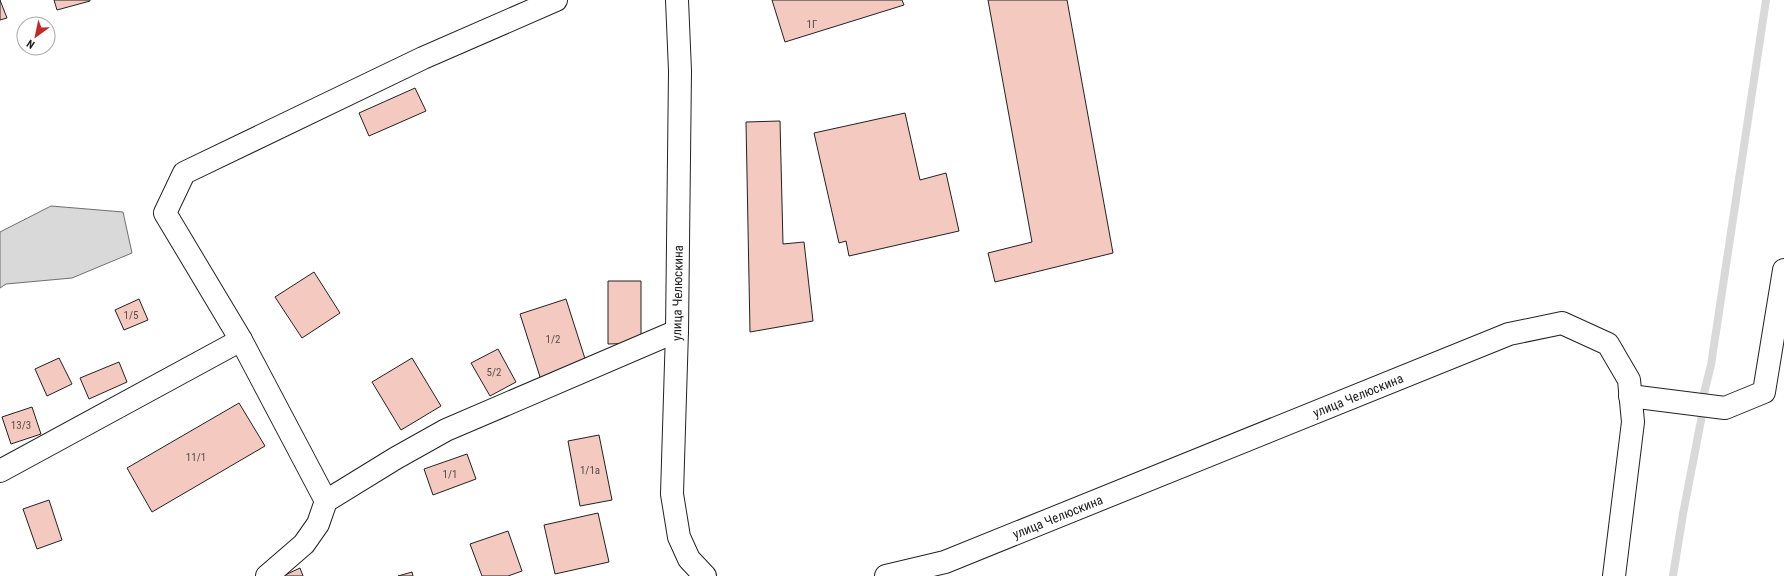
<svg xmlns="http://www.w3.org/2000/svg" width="1784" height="576" viewBox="0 0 1784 576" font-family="'Roboto Condensed',sans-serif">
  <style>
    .water { fill: #d9d9d9; stroke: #6f6f6f }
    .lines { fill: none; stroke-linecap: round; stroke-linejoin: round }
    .stream { stroke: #d9d9d9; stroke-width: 8 }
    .building { fill: #f3c9c0; stroke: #222 }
    .minor-casing { stroke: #222; stroke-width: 24 }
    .minor { stroke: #fff; stroke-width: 22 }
    .labels { text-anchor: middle; stroke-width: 3; stroke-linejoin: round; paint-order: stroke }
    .number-label { font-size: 11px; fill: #564c4a }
    .street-label { font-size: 13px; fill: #222; stroke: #fff }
  </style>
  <rect width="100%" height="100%" fill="#fff"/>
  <polygon class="water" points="51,206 123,212 132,253 72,278 6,284 0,288 0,232"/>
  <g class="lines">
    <g class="stream">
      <polyline points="1704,393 1711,365 1766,0"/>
      <polyline points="1673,576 1683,514 1702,415"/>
    </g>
  </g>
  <g class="building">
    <polygon points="0,0 7,18 0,20"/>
    <polygon points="54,0 90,0 90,1 57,10"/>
    <polygon points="772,0 902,0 904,5 785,42"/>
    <polygon points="988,0 1067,0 1113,253 995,282 988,253 1032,242"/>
    <polygon points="415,88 426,111 369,136 359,113"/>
    <polygon points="905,113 920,180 946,173 959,231 849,256 846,241 839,243 814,133"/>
    <polygon points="780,121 783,244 804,242 813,321 750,332 746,122"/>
    <polygon points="314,272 340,313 302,338 275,297"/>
    <polygon points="608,281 641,281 641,343 608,344"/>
    <polygon points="139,299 148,320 124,330 115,310"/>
    <polygon points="566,299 587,365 541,380 520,314"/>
    <polygon points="498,349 516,382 490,396 471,363"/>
    <polygon points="59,358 72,384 47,396 35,369"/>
    <polygon points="412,358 441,406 401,430 372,382"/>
    <polygon points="119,362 127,382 89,399 80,378"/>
    <polygon points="239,403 265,446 152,512 127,468"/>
    <polygon points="32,407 41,434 11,444 2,417"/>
    <polygon points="599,435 612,500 580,506 568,441"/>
    <polygon points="467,454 476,479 433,495 424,469"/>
    <polygon points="49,500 62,540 37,549 23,509"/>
    <polygon points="598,513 609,562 555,574 544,525"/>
    <polygon points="508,531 522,571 508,576 482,576 470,544"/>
    <polygon points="300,568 303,576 283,576"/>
    <polygon points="412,572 413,576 398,576"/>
  </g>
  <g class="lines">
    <g class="minor-casing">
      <g id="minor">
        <polyline points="677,0 680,71 677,331 672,494 679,537 689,559 705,576"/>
        <polyline points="1630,396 1725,408 1764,392 1784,270"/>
        <polyline points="0,471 241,340"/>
        <polyline points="326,501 241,340 165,213 184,173 423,58 556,0"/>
        <polyline points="267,576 304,544 318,524 326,501 396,458 446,430 677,331"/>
        <path id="s1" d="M886,576L945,562L1509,334L1562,323L1608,344L1629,380L1633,422L1614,576"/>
      </g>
    </g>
    <use href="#minor" class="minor"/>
  </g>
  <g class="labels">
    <g class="number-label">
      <text x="812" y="28">1Г</text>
      <text x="131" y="319">1/5</text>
      <text x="553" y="343">1/2</text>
      <text x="494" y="376">5/2</text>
      <text x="21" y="429">13/3</text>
      <text x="196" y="461">11/1</text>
      <text x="590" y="474">1/1а</text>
      <text x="450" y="478">1/1</text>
    </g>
    <g class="street-label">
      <text transform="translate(677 293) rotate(-89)" y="5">улица Челюскина</text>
      <text dy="5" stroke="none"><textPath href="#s1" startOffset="506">улица Челюскина</textPath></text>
      <text dy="5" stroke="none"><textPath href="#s1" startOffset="182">улица Челюскина</textPath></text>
    </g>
  </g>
  <g transform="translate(36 36) rotate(213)"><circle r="19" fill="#ffffff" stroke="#a7a7a7"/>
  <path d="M0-3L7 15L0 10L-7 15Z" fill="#c62828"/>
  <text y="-6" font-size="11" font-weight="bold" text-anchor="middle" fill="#222222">N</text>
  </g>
</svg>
